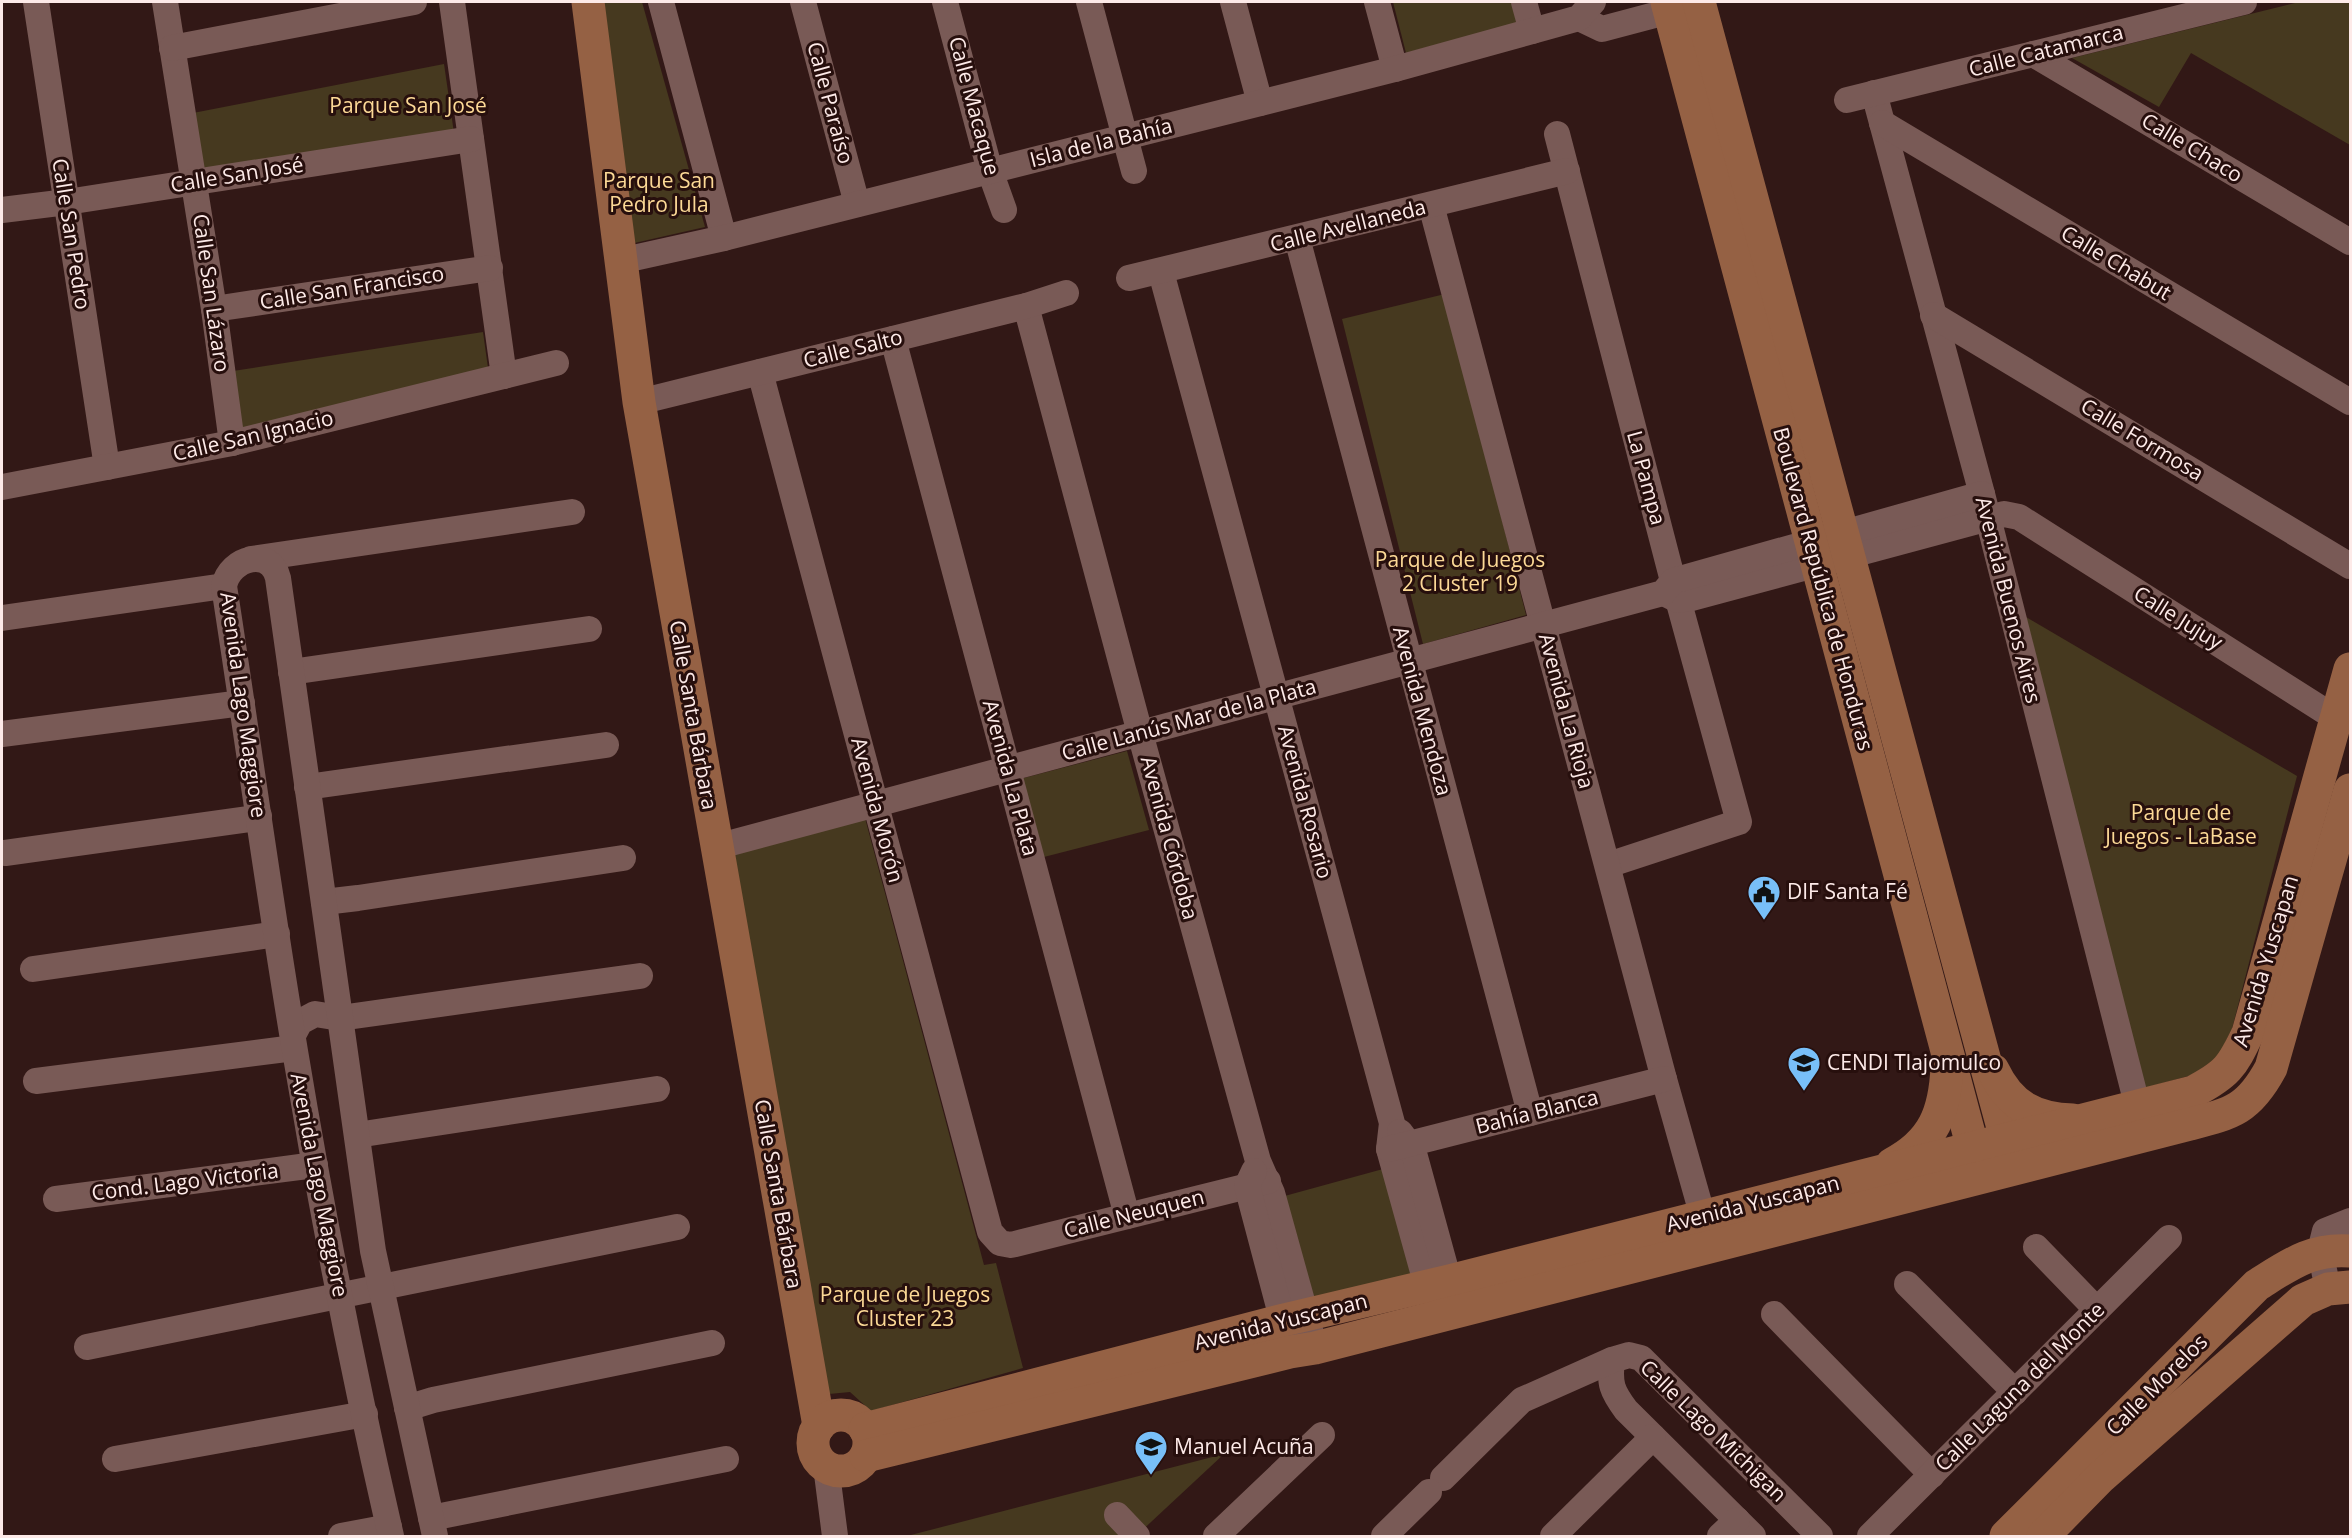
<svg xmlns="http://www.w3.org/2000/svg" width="2352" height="1538" viewBox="0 0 2352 1538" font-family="'Open Sans',sans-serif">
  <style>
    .green { fill: #46391f }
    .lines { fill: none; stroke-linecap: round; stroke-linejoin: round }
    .street { stroke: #795a56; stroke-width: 26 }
    .secondary { stroke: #956144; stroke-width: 33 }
    .labels { text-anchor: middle; stroke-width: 6; stroke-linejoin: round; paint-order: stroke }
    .street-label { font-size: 21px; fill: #fdeae8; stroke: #270f0d }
    .park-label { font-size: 21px; fill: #fcd996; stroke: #270f0d }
    .poi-label { font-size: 21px; fill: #fdeae8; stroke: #270f0d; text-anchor: start }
  </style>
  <rect width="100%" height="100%" fill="#321816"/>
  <g class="green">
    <polygon points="600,2 642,2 705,227 630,244"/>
    <polygon points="1393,2 1512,2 1518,23 1406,53"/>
    <polygon points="2299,2 2350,2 2350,145 2191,53 2159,107 2072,58"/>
    <polygon points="444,64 454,133 204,170 193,113"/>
    <polygon points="1445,294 1526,615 1423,644 1342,319"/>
    <polygon points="483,332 488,368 241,429 233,371"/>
    <polygon points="2026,617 2297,776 2232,1029 2218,1057 2192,1075 2145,1088"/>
    <polygon points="1127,751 1149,830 1040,858 1020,779"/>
    <polygon points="865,818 984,1265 996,1263 1023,1368 871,1411 850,1392 829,1394 726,857"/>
    <polygon points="1383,1169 1412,1274 1310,1302 1281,1197"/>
    <polygon points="1224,1454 1136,1536 907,1536"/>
  </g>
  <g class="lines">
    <g class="street">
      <polyline points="36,2 107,467"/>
      <polyline points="165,2 214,309 232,443"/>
      <polyline points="452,2 504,376"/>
      <polyline points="661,2 724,238"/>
      <polyline points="803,2 857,204"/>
      <polyline points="945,2 990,171 1004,210"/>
      <polyline points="1089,2 1134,171"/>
      <polyline points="1233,2 1260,103"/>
      <polyline points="1377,2 1395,69"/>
      <polyline points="1524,2 1532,31"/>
      <polyline points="1579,18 1602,29 1670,11 1687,4"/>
      <polyline points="172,48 414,2"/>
      <polyline points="2033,54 2350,242"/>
      <polyline points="1874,93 1982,494 2138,1108"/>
      <polyline points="1847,100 2244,2"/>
      <polyline points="1882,123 2350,402"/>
      <polyline points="1557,134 1673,581 1739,822 1608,865"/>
      <polyline points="1431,205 1664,1079 1703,1217"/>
      <polyline points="2,210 67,202 471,139"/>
      <polyline points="1297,238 1530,1113"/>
      <polyline points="620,261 724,238 1395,69 1579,18 1593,2"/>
      <polyline points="1161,272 1392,1123 1389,1149 1427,1286"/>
      <polyline points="1129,278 1567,171"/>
      <polyline points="1026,306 1140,733 1258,1161 1272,1193 1315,1348"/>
      <polyline points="214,309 490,268"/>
      <polyline points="1933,315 2350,566"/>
      <polyline points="893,339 1127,1216"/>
      <polyline points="760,372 990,1232 1000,1243 1011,1245 1268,1181"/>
      <polyline points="639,402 1026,306 1066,293"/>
      <polyline points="2,487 232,443 556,363"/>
      <polyline points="251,559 572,512"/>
      <polyline points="1664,593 1678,600 1692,598 2004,514 2019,517 2337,719"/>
      <polyline points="2,618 224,586"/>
      <polyline points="291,672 589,629"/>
      <polyline points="2,734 242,703"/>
      <polyline points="307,787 606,745"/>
      <polyline points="716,847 1663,593 1673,581 1687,577 1982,494"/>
      <polyline points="5,853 249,819 259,816"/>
      <polyline points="324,902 358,898 623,858"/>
      <polyline points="33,969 277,934"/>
      <polyline points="293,1035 300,1022 315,1014 340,1018 640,976"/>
      <polyline points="36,1081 294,1048"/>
      <polyline points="1400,1132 1409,1144 1415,1157 1449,1281"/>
      <polyline points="357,1135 657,1089"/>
      <polyline points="1389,1149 1664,1079"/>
      <polyline points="1254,1171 1247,1186 1287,1337"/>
      <polyline points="56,1199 315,1165"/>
      <polyline points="2036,1247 2097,1310"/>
      <polyline points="1907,1284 2015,1392"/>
      <polyline points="2328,1289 2320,1251 2325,1231 2350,1221"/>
      <polyline points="1774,1314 1932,1475"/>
      <polyline points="87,1347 677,1227"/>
      <path d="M1612,1360C1609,1384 1612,1391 1626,1410L1753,1536"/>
      <polyline points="407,1408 433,1400 712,1343"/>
      <polyline points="115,1459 365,1414"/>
      <polyline points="826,1466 835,1536"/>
      <polyline points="1443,1478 1522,1400 1612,1360 1629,1355 1641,1358 1820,1536"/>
      <polyline points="1117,1515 1137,1536"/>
      <polyline points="431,1518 726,1459"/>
      <polyline points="341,1536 389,1527"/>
      <path d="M391,1536C354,1376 322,1214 295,1051C269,897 248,741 224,586C230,557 271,547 278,578L373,1251L435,1536"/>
      <polyline points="1216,1536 1322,1435"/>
      <polyline points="1384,1536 1429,1492"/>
      <polyline points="1553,1536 1653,1437"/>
      <polyline points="1720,1536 1737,1520"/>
      <polyline points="1870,1536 2169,1238"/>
    </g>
    <g class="secondary">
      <polyline points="588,2 639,402 819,1426"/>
      <polyline points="1667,2 1979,1171"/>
      <polyline points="1699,2 2012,1161"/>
      <path d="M1993,1070C2010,1106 2035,1119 2073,1120"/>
      <path d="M1892,1164C1934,1142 1945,1112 1947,1067"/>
      <circle cx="841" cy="1443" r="28"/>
      <path d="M865,1429L1284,1320L1449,1281L2193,1092C2227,1074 2232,1067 2248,1033L2350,669"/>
      <path d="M866,1456L1290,1352L1315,1348L2190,1124C2233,1113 2249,1109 2271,1068L2350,790"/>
      <path d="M2006,1536L2257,1285C2289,1265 2311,1248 2350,1251"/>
      <polyline points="2043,1536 2101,1477 2303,1300 2328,1289 2350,1287"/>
    </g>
  </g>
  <defs>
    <g id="civic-pin" transform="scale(1.725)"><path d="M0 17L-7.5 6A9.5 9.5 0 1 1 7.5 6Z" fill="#78bff8" stroke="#270f0d"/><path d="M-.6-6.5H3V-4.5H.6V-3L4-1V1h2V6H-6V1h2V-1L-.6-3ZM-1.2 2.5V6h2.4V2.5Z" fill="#111"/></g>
    <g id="school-pin" transform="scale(1.725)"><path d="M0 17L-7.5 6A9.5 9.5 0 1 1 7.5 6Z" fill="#78bff8" stroke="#270f0d"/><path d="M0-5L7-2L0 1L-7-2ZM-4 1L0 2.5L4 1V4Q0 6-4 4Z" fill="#111"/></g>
  </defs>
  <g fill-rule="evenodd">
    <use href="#civic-pin" x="1764" y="892"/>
    <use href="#school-pin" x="1804" y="1063"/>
    <use href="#school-pin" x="1151" y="1447"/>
  </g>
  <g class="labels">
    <g class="street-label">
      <text transform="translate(2046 51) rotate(-14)" y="7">Calle Catamarca</text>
      <text transform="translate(830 103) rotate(75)" y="7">Calle Paraíso</text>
      <text transform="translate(974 106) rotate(75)" y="7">Calle Macaque</text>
      <text transform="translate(1101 143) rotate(-14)" y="7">Isla de la Bahía</text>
      <text transform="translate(2192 148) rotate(31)" y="7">Calle Chaco</text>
      <text transform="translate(237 175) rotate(-9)" y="7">Calle San José</text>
      <text transform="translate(1348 226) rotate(-14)" y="7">Calle Avellaneda</text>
      <text transform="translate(71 234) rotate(81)" y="7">Calle San Pedro</text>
      <text transform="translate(2116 263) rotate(31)" y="7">Calle Chabut</text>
      <text transform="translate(352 288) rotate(-9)" y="7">Calle San Francisco</text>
      <text transform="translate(211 293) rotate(82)" y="7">Calle San Lázaro</text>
      <text transform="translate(853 349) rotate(-14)" y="7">Calle Salto</text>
      <text transform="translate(253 436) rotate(-13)" y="7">Calle San Ignacio</text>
      <text transform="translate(2142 440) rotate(31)" y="7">Calle Formosa</text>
      <text transform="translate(1646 478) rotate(75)" y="7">La Pampa</text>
      <text transform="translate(1823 589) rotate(75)" y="7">Boulevard República de Honduras</text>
      <text transform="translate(2008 600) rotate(76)" y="7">Avenida Buenos Aires</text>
      <text transform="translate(2178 618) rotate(32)" y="7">Calle Jujuy</text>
      <text transform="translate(243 705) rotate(82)" y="7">Avenida Lago Maggiore</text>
      <text transform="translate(1422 711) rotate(75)" y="7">Avenida Mendoza</text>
      <text transform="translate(1566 711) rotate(75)" y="7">Avenida La Rioja</text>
      <text transform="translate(693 715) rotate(80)" y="7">Calle Santa Bárbara</text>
      <text transform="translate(1189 720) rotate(-15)" y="7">Calle Lanús Mar de la Plata</text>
      <text transform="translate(1010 778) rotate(75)" y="7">Avenida La Plata</text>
      <text transform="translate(1305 802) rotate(75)" y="7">Avenida Rosario</text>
      <text transform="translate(877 810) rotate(75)" y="7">Avenida Morón</text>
      <text transform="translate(1169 838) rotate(75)" y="7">Avenida Córdoba</text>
      <text transform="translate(2266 961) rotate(-73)" y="7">Avenida Yuscapan</text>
      <text transform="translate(1537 1112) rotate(-14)" y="7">Bahía Blanca</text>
      <text transform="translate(185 1182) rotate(-7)" y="7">Cond. Lago Victoria</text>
      <text transform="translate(319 1185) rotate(79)" y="7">Avenida Lago Maggiore</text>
      <text transform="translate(778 1194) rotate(80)" y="7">Calle Santa Bárbara</text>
      <text transform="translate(1753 1204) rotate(-14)" y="7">Avenida Yuscapan</text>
      <text transform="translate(1134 1214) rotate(-14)" y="7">Calle Neuquen</text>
      <text transform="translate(1281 1322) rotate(-14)" y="7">Avenida Yuscapan</text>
      <text transform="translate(2157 1385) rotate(-45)" y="7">Calle Morelos</text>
      <text transform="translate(2020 1387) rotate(-45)" y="7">Calle Laguna del Monte</text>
      <text transform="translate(1713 1431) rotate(44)" y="7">Calle Lago Michigan</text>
    </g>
    <g class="park-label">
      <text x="408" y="113">Parque San José</text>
      <text x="659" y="188">Parque San<tspan x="659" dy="24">Pedro Jula</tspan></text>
      <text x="1460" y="567">Parque de Juegos<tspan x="1460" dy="24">2 Cluster 19</tspan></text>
      <text x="2181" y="820">Parque de<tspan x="2181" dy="24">Juegos - LaBase</tspan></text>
      <text x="905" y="1302">Parque de Juegos<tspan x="905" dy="24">Cluster 23</tspan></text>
    </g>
    <g class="poi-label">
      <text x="1787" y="899">DIF Santa Fé</text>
      <text x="1827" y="1070">CENDI Tlajomulco</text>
      <text x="1174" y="1454">Manuel Acuña</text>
    </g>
  </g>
  <rect width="2352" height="1538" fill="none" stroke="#fdeae8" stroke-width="6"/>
</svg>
